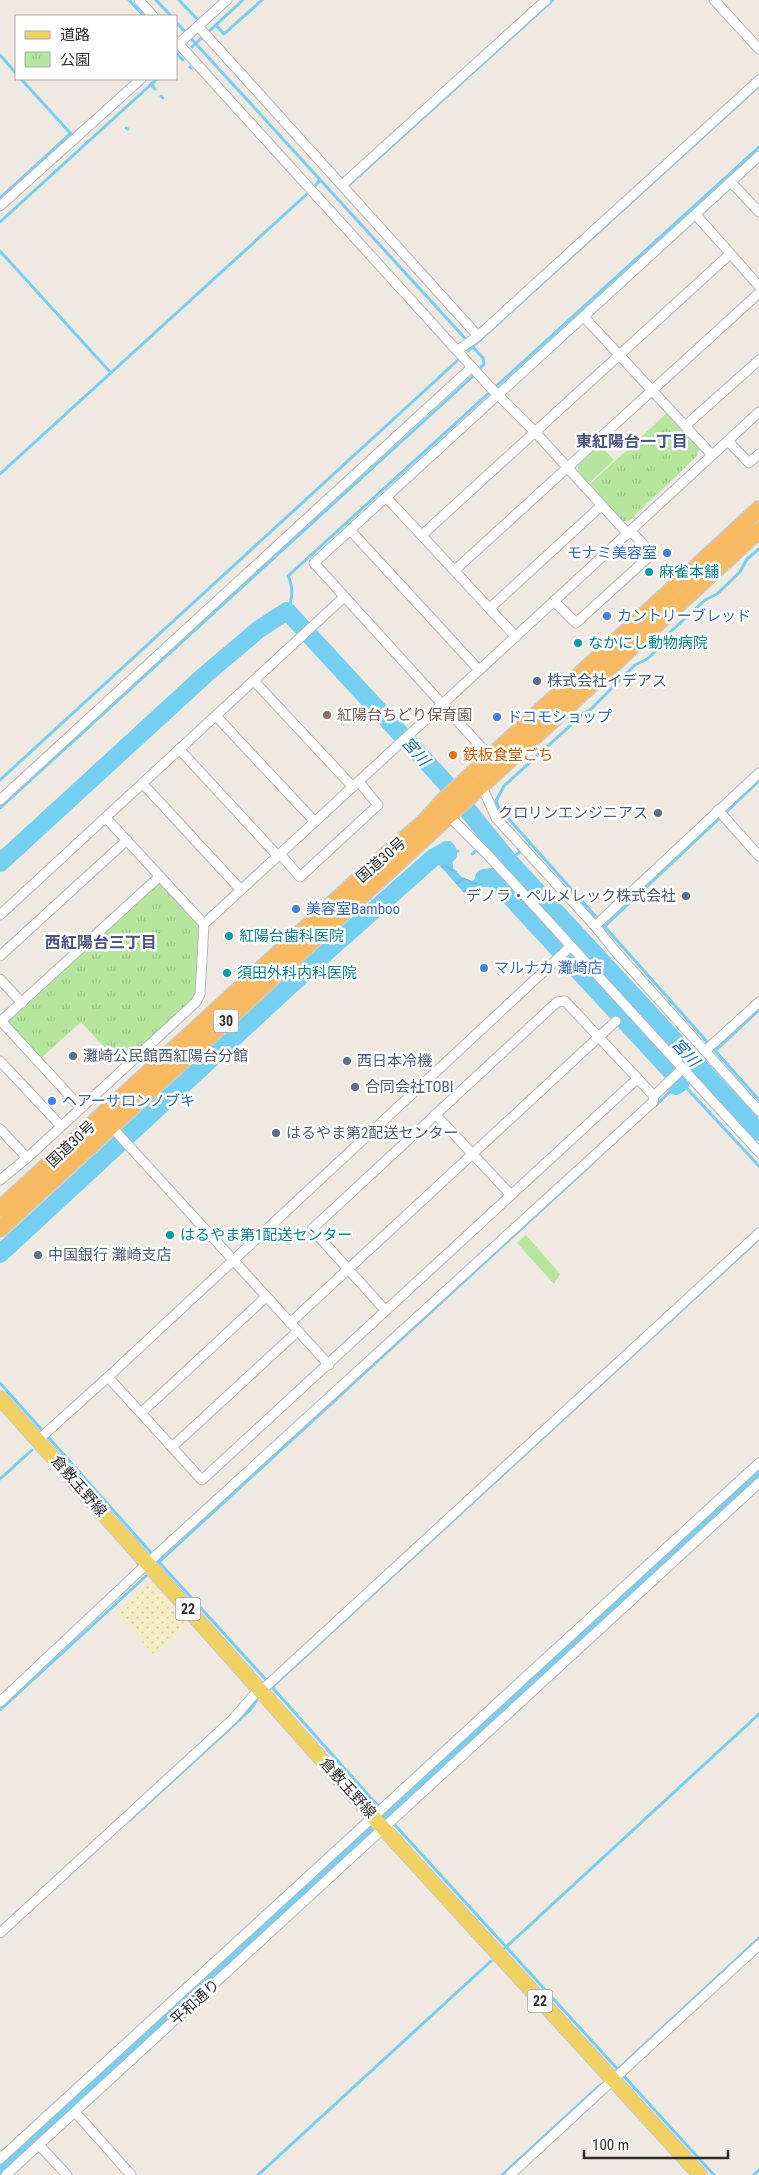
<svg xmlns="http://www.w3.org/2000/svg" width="759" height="2175" viewBox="0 0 759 2175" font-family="'Roboto Condensed','Noto Sans JP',sans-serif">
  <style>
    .grass { fill: #b6e59e }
    .sand { fill: url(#sand-dots) }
    .park { fill: url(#park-tufts) }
    .water { fill: url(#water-waves) }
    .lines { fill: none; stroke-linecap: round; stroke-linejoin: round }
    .stream { stroke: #75cff0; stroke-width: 3 }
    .river { stroke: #75cff0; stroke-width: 18 }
    .minor-casing { stroke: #b4b7c1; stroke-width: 11 }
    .primary-casing { stroke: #c9c9c9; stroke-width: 16 }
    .trunk-casing { stroke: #c9c9c9; stroke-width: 18 }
    .minor { stroke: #fff; stroke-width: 9 }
    .primary { stroke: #f2d163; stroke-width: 14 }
    .trunk { stroke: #f8ba60; stroke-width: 15 }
    .shop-dot { fill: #3f7fe0; stroke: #fff; stroke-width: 2 }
    .culture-dot { fill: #0f9aa8; stroke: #fff; stroke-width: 2 }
    .service-dot { fill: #5c6f8a; stroke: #fff; stroke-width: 2 }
    .education-dot { fill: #8d6e63; stroke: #fff; stroke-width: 2 }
    .food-dot { fill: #e8710a; stroke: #fff; stroke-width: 2 }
    .labels { text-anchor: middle; stroke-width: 5; stroke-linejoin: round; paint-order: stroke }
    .shield { fill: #fff; stroke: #6d6d6d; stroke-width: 1 }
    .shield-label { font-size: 14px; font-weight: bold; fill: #2e2e2e }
    .shop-label { font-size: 15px; fill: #366cbe; stroke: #fff; text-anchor: start }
    .culture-label { font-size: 15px; fill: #0d838f; stroke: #fff; text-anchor: start }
    .service-label { font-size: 15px; fill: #4e5e75; stroke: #fff; text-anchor: start }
    .education-label { font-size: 15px; fill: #785e54; stroke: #fff; text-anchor: start }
    .food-label { font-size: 15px; fill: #c56008; stroke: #fff; text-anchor: start }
    .street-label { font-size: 15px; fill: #2e2e2e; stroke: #fff }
    .neighbourhood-label { font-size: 16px; font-weight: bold; fill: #4d5680; stroke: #fff }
    .water-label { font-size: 16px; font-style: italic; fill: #0d6fa3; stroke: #fff }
  </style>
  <defs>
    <pattern id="sand-dots" width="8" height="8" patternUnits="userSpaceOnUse" patternTransform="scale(1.25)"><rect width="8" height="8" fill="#f3ecc5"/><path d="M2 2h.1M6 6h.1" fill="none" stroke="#d1cbaa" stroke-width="1.8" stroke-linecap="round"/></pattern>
    <pattern id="park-tufts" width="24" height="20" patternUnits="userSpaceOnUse" patternTransform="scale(1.25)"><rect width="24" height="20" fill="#b6e59e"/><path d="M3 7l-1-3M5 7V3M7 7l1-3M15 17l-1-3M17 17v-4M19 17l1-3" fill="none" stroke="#9dc588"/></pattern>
    <pattern id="water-waves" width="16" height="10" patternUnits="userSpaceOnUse" patternTransform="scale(1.25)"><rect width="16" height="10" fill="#75cff0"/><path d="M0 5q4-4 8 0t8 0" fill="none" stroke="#66b2ce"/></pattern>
  </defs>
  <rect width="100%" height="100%" fill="#efe9e1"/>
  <g class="grass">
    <polygon points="600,445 614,460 588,484 578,473 578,465"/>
    <polygon points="526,1235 560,1274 554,1284 517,1243"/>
  </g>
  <polygon class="sand" points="151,1580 188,1624 154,1655 116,1612"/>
  <g class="park">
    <polygon points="668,412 700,448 696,457 629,521 622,521 589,485"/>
    <polygon points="159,882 200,925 199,987 195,998 121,1065 81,1022 40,1059 7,1022"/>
  </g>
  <path class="water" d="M450,841L452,842L453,868L462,877L472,881L489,870L496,872L498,879L506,886L500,890C489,879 479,888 470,896L466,895L440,866L429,858Z"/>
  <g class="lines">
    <g class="stream">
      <polyline points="129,0 144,16"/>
      <polyline points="156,0 171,16"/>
      <polyline points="179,0 196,18"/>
      <polyline points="216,25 224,34 262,0"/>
      <polyline points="192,47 243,0"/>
      <polyline points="177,54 183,60"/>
      <polyline points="0,55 16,73"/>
      <polyline points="190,67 191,68"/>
      <polyline points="21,79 72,135"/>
      <polyline points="151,84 155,89"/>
      <polyline points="161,96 163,98"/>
      <polyline points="126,128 128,129"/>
      <polyline points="315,186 320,180"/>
      <polyline points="348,186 553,0"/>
      <polyline points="0,198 71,133"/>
      <polyline points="0,222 157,79"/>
      <polyline points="0,251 111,373"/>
      <polyline points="468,351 759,86"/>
      <polyline points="0,474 307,194"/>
      <polyline points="759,549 747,559 740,572 717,594 705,600 666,636 659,648 647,659 635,665 590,710 584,713 504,786 496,801 499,808 759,1100"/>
      <path d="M287,611C293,599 294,588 288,576L759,147"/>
      <polyline points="0,780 458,360"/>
      <polyline points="0,808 472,377 484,364 483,358 176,22"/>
      <polyline points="483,844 490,837"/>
      <polyline points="449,853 458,851"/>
      <polyline points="472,854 477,850"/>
      <polyline points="506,864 530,843"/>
      <polyline points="605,926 759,781"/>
      <polyline points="716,1050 759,1010"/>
      <polyline points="681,1082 759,1166"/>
      <polyline points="655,1106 676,1086"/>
      <polyline points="0,1383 154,1556"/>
      <polyline points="0,1479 32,1450"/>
      <polyline points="158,1561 268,1682"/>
      <polyline points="159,1562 595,1161"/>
      <polyline points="272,1687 378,1806"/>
      <polyline points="270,1689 759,1239"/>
      <polyline points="0,1710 146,1576"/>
      <polyline points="383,1811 389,1819"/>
      <polyline points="130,1820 249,1711 257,1700"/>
      <polyline points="395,1825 714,2175"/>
      <polyline points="505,1948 759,1714"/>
      <polyline points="617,2070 759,1938"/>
      <polyline points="258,2175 491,1961"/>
      <polyline points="502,2175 600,2085"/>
      <polyline points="754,2175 759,2170"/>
    </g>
    <g class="river">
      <polyline points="0,863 206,674 258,630 287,611 444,781 509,861 759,1132"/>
      <polyline points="484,878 492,877 681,1082 676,1086"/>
      <polyline points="0,1254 331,948 433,858 447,850 448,854"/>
      <polyline points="0,2170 759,1471"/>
    </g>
    <g class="minor-casing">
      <g id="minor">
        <polyline points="139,0 153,16"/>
        <polyline points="714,0 759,49"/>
        <polyline points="198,26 478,336"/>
        <polyline points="176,41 490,387 536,433 628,534"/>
        <polyline points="176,46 227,0"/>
        <polyline points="731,182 759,212"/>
        <polyline points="342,185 546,0"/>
        <polyline points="0,206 141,79"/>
        <polyline points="696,215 759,286"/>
        <polyline points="584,317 712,455"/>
        <polyline points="458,350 478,336 759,80"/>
        <polyline points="685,426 759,360"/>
        <polyline points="728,441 749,463 759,454"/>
        <polyline points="386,497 516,637"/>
        <polyline points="350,530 479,670"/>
        <polyline points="422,535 730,254"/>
        <polyline points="455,570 759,293"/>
        <polyline points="554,601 576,623 652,554 631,531"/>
        <polyline points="490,608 601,506"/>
        <polyline points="254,681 353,787"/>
        <polyline points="216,716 315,822"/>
        <polyline points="179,749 278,856"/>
        <polyline points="492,759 314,563 759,156"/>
        <polyline points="143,784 241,890"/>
        <polyline points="477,785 485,793 496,818 595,926 616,952 759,1111"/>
        <polyline points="0,800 472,367"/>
        <polyline points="718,810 759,856"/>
        <polyline points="446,813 487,854 759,1152"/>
        <polyline points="106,818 204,924"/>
        <polyline points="280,854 300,877 378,805 359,782"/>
        <polyline points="0,915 343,598"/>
        <polyline points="595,926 759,773"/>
        <polyline points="0,956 127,840"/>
        <polyline points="0,979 22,1003"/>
        <polyline points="1,1021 81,1108"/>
        <polyline points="0,1022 160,876"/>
        <polyline points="705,1051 759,1002"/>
        <polyline points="0,1061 61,1126"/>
        <polyline points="435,1114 510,1194"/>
        <polyline points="108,1123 329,1365"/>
        <polyline points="0,1129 27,1158"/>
        <polyline points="0,1180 27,1158 196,1002 200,994 204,924 759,412"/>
        <polyline points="385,1310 312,1229 557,1002 565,1001 654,1096 683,1068"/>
        <polyline points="290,1323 616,1021"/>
        <polyline points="108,1377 202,1480 637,1079"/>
        <polyline points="141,1413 266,1297"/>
        <polyline points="38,1440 108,1377 571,946"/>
        <polyline points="172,1447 298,1331"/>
        <polyline points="261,1691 759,1233"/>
        <polyline points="0,1702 152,1559 653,1102 654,1096"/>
        <polyline points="0,1933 233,1719 259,1689"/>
        <polyline points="75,2112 131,2175"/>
        <polyline points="39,2145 67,2175"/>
        <polyline points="0,2159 759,1463"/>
        <polyline points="6,2175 759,1483"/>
        <polyline points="510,2175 759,1945"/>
      </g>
    </g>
    <g class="primary-casing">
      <polyline id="primary" points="0,1398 372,1816 700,2175"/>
    </g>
    <g class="trunk-casing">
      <g id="trunk">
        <polyline points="0,1209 367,872 424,822 443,801 759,509"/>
        <polyline points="0,1229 759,530"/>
      </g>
    </g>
    <use href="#minor" class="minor"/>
    <use href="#primary" class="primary"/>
    <use href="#trunk" class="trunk"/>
  </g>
  <g class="shop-dot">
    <circle cx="667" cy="553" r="5"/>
    <circle cx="607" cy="616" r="5"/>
    <circle cx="497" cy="717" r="5"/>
    <circle cx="296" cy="909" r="5"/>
    <circle cx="484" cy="968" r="5"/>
    <circle cx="52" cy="1101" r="5"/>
  </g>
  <g class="culture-dot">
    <circle cx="649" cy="572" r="5"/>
    <circle cx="578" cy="643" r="5"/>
    <circle cx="229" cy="936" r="5"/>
    <circle cx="227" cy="973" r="5"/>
    <circle cx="170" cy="1235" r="5"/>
  </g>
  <g class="service-dot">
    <circle cx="537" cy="681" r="5"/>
    <circle cx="658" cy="813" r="5"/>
    <circle cx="686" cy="896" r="5"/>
    <circle cx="73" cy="1056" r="5"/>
    <circle cx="347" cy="1061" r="5"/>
    <circle cx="355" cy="1087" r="5"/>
    <circle cx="276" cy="1133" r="5"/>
    <circle cx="38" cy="1255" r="5"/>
  </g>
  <circle class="education-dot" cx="327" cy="715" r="5"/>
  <circle class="food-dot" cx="453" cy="755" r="5"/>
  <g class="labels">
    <g class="shield">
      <rect x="213.5" y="1009.5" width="25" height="23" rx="4"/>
      <rect x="175.5" y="1597.5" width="25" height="23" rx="4"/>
      <rect x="527.5" y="1989.5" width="25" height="23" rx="4"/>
    </g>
    <g class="shield-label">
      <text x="226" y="1026">30</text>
      <text x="188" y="1614">22</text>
      <text x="540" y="2006">22</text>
    </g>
    <g class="shop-label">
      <text x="657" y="558" text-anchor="end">モナミ美容室</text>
      <text x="617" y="621">カントリーブレッド</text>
      <text x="507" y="722">ドコモショップ</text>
      <text x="306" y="914">美容室Bamboo</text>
      <text x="494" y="973">マルナカ 灘崎店</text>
      <text x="62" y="1106">ヘアーサロンノブキ</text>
    </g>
    <g class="culture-label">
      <text x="659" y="577">麻雀本舗</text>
      <text x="588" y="648">なかにし動物病院</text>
      <text x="239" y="941">紅陽台歯科医院</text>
      <text x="237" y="978">須田外科内科医院</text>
      <text x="180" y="1240">はるやま第1配送センター</text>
    </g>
    <g class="service-label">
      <text x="547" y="686">株式会社イデアス</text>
      <text x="648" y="818" text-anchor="end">クロリンエンジニアス</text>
      <text x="676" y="901" text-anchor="end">デノラ・ペルメレック株式会社</text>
      <text x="83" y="1061">灘崎公民館西紅陽台分館</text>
      <text x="357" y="1066">西日本冷機</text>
      <text x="365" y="1092">合同会社TOBI</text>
      <text x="286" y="1138">はるやま第2配送センター</text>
      <text x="48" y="1260">中国銀行 灘崎支店</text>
    </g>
    <g class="education-label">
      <text x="337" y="720">紅陽台ちどり保育園</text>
    </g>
    <g class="food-label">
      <text x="463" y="760">鉄板食堂ごち</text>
    </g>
    <g class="street-label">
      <text transform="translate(381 860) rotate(-41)" y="5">国道30号</text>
      <text transform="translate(71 1144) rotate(-43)" y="5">国道30号</text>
      <text transform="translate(79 1486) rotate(49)" y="5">倉敷玉野線</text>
      <text transform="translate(348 1788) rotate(48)" y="5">倉敷玉野線</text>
      <text transform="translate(195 2002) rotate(-42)" y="5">平和通り</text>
    </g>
    <g class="neighbourhood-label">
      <text x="632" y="447">東紅陽台一丁目</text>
      <text x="101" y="948">西紅陽台三丁目</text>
    </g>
    <g class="water-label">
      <text transform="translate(416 751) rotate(48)" y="6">宮川</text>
      <text transform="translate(686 1052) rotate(47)" y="6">宮川</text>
    </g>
  </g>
  <rect x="15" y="15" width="162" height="65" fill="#ffffff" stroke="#ababab"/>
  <rect x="25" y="31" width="25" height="8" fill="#f2d163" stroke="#ababab"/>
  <text x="60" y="40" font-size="15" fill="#2e2e2e">道路</text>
  <rect x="25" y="52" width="25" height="15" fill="url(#park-tufts)" stroke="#ababab"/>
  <text x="60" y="65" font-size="15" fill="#2e2e2e">公園</text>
  <path d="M584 2150v8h144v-8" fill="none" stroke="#2e2e2e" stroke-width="2.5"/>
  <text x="592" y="2150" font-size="15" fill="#2e2e2e" stroke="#ffffff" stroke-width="4" paint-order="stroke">100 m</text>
</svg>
